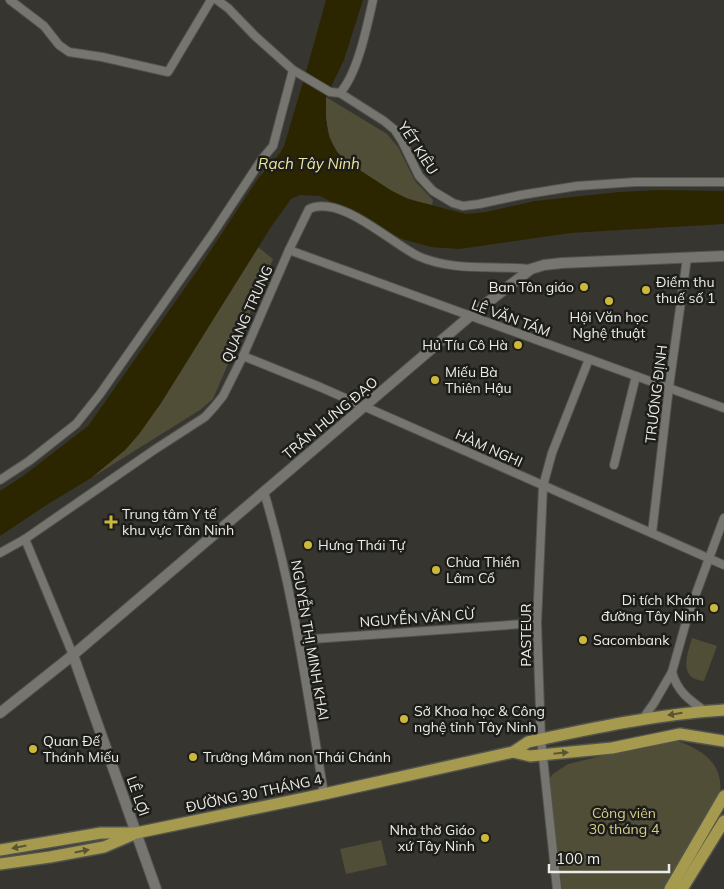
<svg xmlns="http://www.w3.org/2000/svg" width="724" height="889" viewBox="0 0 724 889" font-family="Mulish,sans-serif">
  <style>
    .green { fill: #514e38 }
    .water { fill: #2c2600 }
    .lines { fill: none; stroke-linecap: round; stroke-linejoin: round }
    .street-casing { stroke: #53534e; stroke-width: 10 }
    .secondary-casing { stroke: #53534e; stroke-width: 12 }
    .primary-casing { stroke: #53534e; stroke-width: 14 }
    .street { stroke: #76756f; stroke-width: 8 }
    .secondary { stroke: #76756f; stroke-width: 10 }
    .primary { stroke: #a59a4d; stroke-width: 11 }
    .oneway { fill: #5a5531 }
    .poi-dot { fill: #ccb939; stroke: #1d1d1a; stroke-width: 2 }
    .labels { text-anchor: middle; stroke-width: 5; stroke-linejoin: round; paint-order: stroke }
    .street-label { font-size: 14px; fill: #ecece8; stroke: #1d1d1a }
    .poi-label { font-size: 14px; fill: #ecece8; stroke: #1d1d1a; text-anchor: start }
    .park-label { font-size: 14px; fill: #d6cc89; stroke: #1d1d1a }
    .water-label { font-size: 15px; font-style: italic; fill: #efe5a1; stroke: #1d1d1a }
  </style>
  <rect width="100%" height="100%" fill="#363530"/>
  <g class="green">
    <path d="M326,97L387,134L398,147L415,181L433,200L432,205C425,203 417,202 410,199C392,193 345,166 336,150C326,134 325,115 326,97Z"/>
    <polygon points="258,247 273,259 213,399 200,410 91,478 125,450 139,434 161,403"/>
    <path d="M692,638L717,646L704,681C678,679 687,655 692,638Z"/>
    <path d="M673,739C699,749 724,760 720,795L663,889H562L548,780L553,774L568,764Z"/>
    <polygon points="381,840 387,865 346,874 340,849"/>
  </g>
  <polygon class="water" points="326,0 363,0 344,60 326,97 326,119 329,137 337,152 349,163 392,191 408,199 466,214 486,212 535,201 619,192 660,190 724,191 724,224 570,233 459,249 431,247 402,239 320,196 300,195 291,199 271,227 161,403 139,434 125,450 91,478 48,504 0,536 0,491 23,476 88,426 199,268 257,180 280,153 284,146 306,72"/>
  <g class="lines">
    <g class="street-casing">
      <g id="street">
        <polyline points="10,0 44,26 59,45 69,52 102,57 168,72 211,0"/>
        <polyline points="217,0 228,8 255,36 293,70 330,92 340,93 384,121 395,130 402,141 419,176 433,191 453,203 463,206 479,204 521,195 577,186 635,182 724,182"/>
        <path d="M340,93C358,73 367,26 373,0"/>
        <polyline points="289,250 724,408"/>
        <polyline points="243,356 320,387 724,565"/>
        <polyline points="614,465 636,376"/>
        <polyline points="0,480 29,461 76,424 100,394 215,230 262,159 273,146 293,70"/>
        <path d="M264,492C294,591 307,693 324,794"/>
        <polyline points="652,533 669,387 687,258"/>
        <polyline points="25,539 73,655"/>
        <path d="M0,553L25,539L154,450L205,417L215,406L223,396L243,356L289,250L309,209C340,194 391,243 418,256C453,272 494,265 531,269"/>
        <polyline points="299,640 537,623"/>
        <path d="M672,672C677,691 689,700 705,711"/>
        <polyline points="642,720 654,703 672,672 688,615 724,518"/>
        <polyline points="557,889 541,739 537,623 543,486 552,453 589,359"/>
      </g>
    </g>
    <g class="secondary-casing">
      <g id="secondary">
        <polyline points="73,655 156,889"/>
        <polyline points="0,713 73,655 470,316 531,269 544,265 562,263 724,256"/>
      </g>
    </g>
    <g class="primary-casing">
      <g id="primary">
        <polyline points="513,752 530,756 612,748 680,734 724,741"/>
        <path d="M0,850L101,833H136L324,794L513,752L528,742C593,728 658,714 724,710"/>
        <polyline points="0,864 50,857 104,847 132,835"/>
        <polyline points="670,889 724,796"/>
        <polyline points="682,889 724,821"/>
      </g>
    </g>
    <use href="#street" class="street"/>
    <use href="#secondary" class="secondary"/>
    <use href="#primary" class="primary"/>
  </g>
  <defs><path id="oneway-solid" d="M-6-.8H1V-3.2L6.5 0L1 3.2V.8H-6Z" transform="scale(1.25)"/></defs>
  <g class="oneway">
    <use href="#oneway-solid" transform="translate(675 714) rotate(171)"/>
    <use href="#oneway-solid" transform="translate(561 753) rotate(-6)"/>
    <use href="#oneway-solid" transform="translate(19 847) rotate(169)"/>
    <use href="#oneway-solid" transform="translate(82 851) rotate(-11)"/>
  </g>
  <g class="poi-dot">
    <circle cx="584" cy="287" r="5"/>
    <circle cx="646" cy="290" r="5"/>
    <circle cx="609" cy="301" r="5"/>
    <circle cx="518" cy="345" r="5"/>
    <circle cx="435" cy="380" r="5"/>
    <path d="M108.5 514.5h5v5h5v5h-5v5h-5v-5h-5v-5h5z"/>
    <circle cx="308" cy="545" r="5"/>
    <circle cx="436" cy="570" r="5"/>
    <circle cx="714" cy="608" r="5"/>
    <circle cx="583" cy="640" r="5"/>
    <circle cx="404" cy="719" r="5"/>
    <circle cx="33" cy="749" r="5"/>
    <circle cx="193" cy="757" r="5"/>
    <circle cx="485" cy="838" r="5"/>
  </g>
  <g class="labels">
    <g class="street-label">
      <text transform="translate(418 148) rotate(57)" y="5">YẾT KIÊU</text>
      <text transform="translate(247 314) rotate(-66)" y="5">QUANG TRUNG</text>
      <text transform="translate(511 318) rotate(20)" y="5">LÊ VĂN TÁM</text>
      <text transform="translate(656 394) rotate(-83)" y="5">TRƯƠNG ĐỊNH</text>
      <text transform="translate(330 418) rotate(-40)" y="5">TRẦN HƯNG ĐẠO</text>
      <text transform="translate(489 448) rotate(24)" y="5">HÀM NGHI</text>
      <text transform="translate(417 618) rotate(-4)" y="5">NGUYỄN VĂN CỪ</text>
      <text transform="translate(526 635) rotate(-90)" y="5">PASTEUR</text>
      <text transform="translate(310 640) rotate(80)" y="5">NGUYỄN THỊ MINH KHAI</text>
      <text transform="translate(254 793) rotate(-12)" y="5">ĐƯỜNG 30 THÁNG 4</text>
      <text transform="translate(138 796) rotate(71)" y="5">LÊ LỢI</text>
    </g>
    <g class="poi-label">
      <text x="656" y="287">Điểm thu<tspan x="656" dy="16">thuế số 1</tspan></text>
      <text x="574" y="292" text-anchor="end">Ban Tôn giáo</text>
      <text x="609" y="322" text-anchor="middle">Hội Văn học<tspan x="609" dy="16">Nghệ thuật</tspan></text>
      <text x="508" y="350" text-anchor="end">Hủ Tíu Cô Hà</text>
      <text x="445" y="377">Miếu Bà<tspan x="445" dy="16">Thiên Hậu</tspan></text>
      <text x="122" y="519">Trung tâm Y tế<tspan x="122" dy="16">khu vực Tân Ninh</tspan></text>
      <text x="318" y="550">Hưng Thái Tự</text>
      <text x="446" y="567">Chùa Thiền<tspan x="446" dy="16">Lâm Cổ</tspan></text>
      <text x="704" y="605" text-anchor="end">Di tích Khám<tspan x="704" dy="16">đường Tây Ninh</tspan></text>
      <text x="593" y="645">Sacombank</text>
      <text x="414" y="716">Sở Khoa học &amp; Công<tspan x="414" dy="16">nghệ tỉnh Tây Ninh</tspan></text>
      <text x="43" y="746">Quan Đế<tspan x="43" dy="16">Thánh Miếu</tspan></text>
      <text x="203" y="762">Trường Mầm non Thái Chánh</text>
      <text x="475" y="835" text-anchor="end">Nhà thờ Giáo<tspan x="475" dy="16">xứ Tây Ninh</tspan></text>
    </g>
    <g class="park-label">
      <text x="624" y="818">Công viên<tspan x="624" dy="16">30 tháng 4</tspan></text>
    </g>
    <g class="water-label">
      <text x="309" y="169">Rạch Tây Ninh</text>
    </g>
  </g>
  <path d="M549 864v8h120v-8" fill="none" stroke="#ecece8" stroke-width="2.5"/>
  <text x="556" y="864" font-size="15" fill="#ecece8" stroke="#1d1d1a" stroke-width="4" paint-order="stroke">100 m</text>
</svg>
